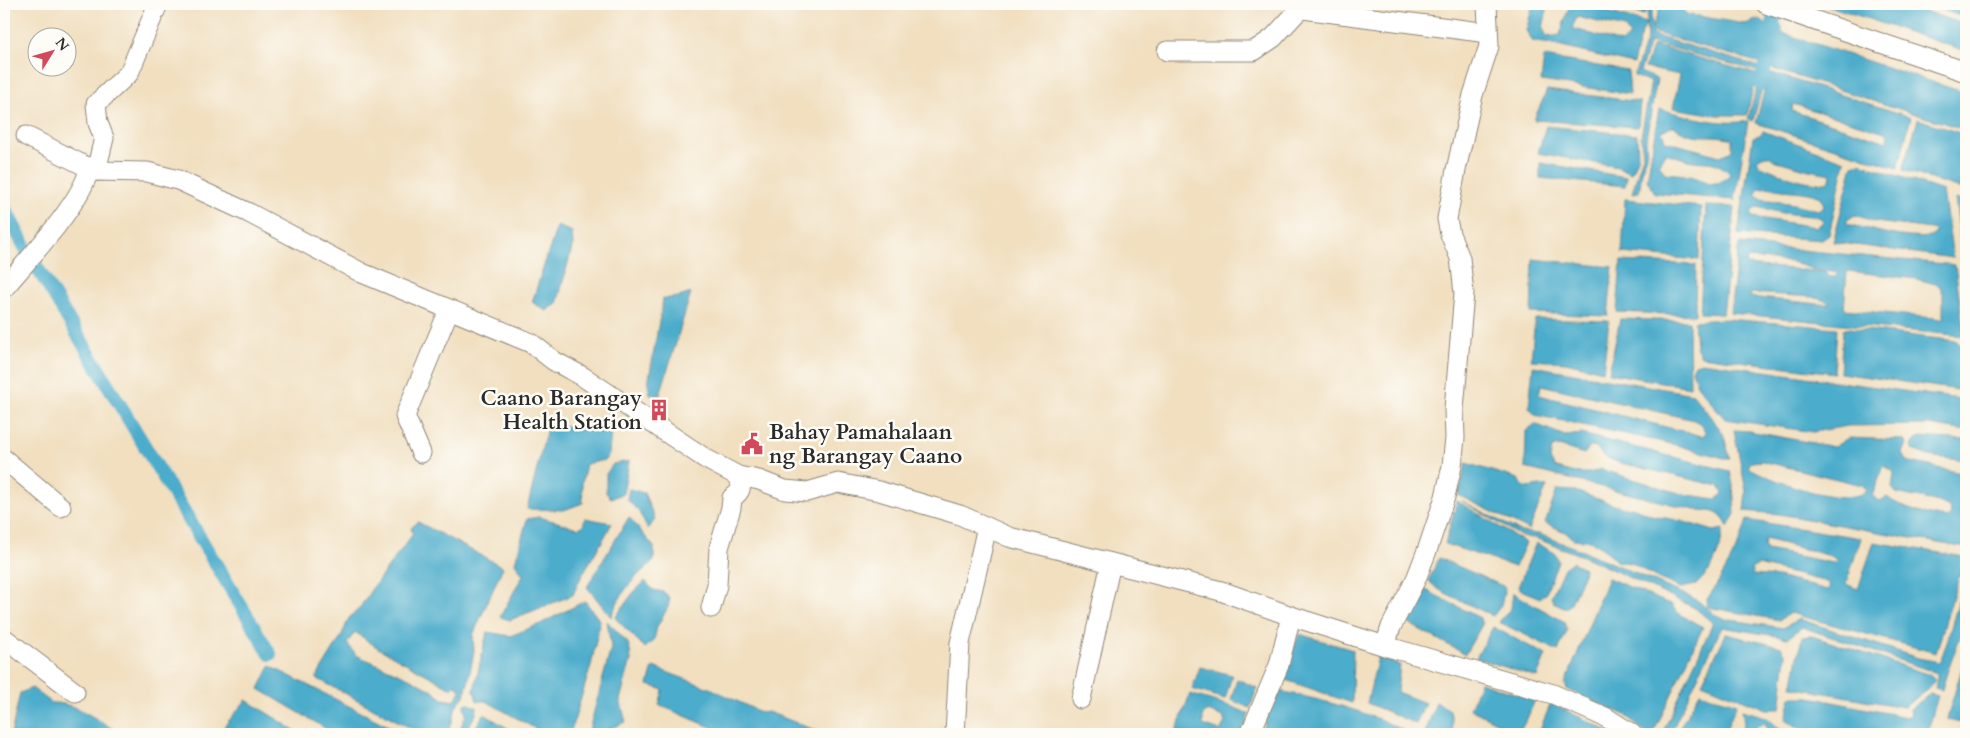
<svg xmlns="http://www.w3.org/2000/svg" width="1970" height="738" viewBox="0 0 1970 738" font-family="Cardo,serif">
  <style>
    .water { fill: #4caccb; stroke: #3c6c7b; fill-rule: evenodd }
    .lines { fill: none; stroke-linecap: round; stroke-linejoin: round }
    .canal { stroke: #4caccb; stroke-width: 14 }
    .minor-casing { stroke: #8e8576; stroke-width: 21 }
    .minor { stroke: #fff; stroke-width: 19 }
    .labels { text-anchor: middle; stroke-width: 5; stroke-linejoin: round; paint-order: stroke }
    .poi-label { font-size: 21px; font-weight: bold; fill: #2b2b2b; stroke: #fdfcf7; text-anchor: end }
  </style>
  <rect width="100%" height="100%" fill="#fdfcf7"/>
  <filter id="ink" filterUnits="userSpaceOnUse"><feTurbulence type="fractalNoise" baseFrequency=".02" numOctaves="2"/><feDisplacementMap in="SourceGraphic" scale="10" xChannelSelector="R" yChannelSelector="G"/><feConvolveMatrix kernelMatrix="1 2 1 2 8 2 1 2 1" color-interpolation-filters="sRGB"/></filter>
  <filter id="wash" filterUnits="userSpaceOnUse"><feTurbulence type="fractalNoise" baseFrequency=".0096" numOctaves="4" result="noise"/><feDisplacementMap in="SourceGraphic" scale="20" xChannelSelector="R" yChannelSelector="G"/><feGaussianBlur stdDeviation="1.12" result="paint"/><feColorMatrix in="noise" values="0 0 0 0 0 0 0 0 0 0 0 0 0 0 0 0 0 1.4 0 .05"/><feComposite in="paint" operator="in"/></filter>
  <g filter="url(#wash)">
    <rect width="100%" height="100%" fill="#f1dfc0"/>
    <g class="water">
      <path d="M1533,4H1544L1547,10L1543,28L1547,37L1560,35L1570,4H1581L1646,23L1649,4H1654L1651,17L1652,29L1661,4H1686L1682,8L1686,14L1745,24L1759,19L1770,28L1760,63L1652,32V35L1767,69L1753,121L1748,119L1761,72L1650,42L1640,72L1657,79L1646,139L1647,156L1643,166L1639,192L1632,193L1643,155L1641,137L1651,82L1634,76L1647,38L1646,23L1639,40L1633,64L1545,43L1533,42L1526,31ZM1577,17L1625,28L1630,36L1621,43L1572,28Z"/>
      <polygon points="1599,4 1648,4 1644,15"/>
      <polygon points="1823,4 1904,4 1966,25 1966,51"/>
      <polygon points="1925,4 1966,4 1966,18"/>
      <polygon points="1779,32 1966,93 1966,130 1767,67"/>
      <polygon points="1653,45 1756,74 1747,115 1717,115 1673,108 1680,75 1645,68"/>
      <polygon points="1544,57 1628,71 1630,94 1541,81"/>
      <path d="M1769,72L1911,117L1898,168L1756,123ZM1793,104L1888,133L1887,142L1792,111Z"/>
      <polygon points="1547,90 1640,102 1638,127 1534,120"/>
      <path d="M1659,109C1688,116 1719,126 1748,121L1735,200L1655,193L1647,180ZM1673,126C1695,142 1709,132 1732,139V151L1720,156L1665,141L1662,131ZM1665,153C1673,155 1681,158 1688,160C1707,164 1715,158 1730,174C1715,191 1707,180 1690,176C1682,174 1673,174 1665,173L1659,164Z"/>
      <polygon points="1918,119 1966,135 1966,190 1903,170"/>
      <polygon points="1546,126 1637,135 1638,157 1631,173 1618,167 1538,153"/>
      <path d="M1763,131L1845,161L1829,235L1822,240L1738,234L1753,137L1760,135ZM1761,156H1769L1774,160L1809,170L1831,174L1830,180C1815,189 1777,172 1761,166L1757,161ZM1768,187C1787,193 1803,189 1821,197L1824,206L1818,210L1794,204L1762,199L1756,195L1758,189ZM1757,207L1782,213L1819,217L1823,221L1820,225L1815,227L1753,217L1751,212Z"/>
      <polygon points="1540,163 1627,177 1625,186 1540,178"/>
      <path d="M1860,163L1943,191L1953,258L1833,242L1853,165ZM1855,215L1876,222L1931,229L1936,231L1931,237C1904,240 1874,230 1847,224V220Z"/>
      <polygon points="1625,199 1701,207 1699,260 1622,253"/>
      <polygon points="1955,199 1966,202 1966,280"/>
      <polygon points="1706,206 1735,207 1723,314 1700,313"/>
      <polygon points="557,226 572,232 573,244 557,304 546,311 532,302"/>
      <path d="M1739,244L1955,265L1964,336L1730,313ZM1749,258L1792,262L1812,269L1838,273L1835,277H1830L1825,272L1747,265L1746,261ZM1847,271L1917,279L1939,285L1943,293V319L1844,309ZM1751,293L1813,297L1829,302V304H1819L1750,297Z"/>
      <polygon points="1533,259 1613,267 1608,316 1531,313"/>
      <polygon points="1621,261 1696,265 1695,315 1617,312"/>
      <polygon points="691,293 660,395 650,395 648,384 663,299 679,297"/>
      <polygon points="1535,319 1609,321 1603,371 1566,362 1531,360"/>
      <polygon points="1620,319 1689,321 1690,387 1609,373"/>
      <polygon points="1727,319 1837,328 1834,373 1701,356 1696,347 1694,321"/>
      <polygon points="1849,328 1957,341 1966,350 1966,391 1840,373 1843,330"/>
      <polygon points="1702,362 1966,400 1966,431 1929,425 1848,426 1813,432 1725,419 1697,385 1692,370 1695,364"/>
      <path d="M1533,366L1693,394L1723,433L1730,458H1724L1672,444L1535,415L1529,407ZM1541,385L1694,420L1701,424L1706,433L1702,436L1539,395Z"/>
      <path d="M602,417L612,420L609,455L605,460L586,464L582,483L583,503L564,510L527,509L548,424C570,427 582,429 602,417Z"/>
      <path d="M1535,424L1565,436L1581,434L1730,471L1733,485L1735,514L1728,527C1720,510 1712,511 1695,510L1525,468L1526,431ZM1559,446L1584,454L1590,447L1597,448L1603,456L1617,462L1719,486L1723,494L1716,499L1682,494L1600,469C1585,477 1569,472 1554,467L1550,459L1552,448Z"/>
      <path d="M1734,430L1749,431L1834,447L1848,438L1903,440L1907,444L1903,453L1906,461L1966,474V548L1779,514L1744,511L1746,491ZM1762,461L1862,485L1868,491C1863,493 1858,496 1853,496C1828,501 1770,480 1748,467L1751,462ZM1884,466L1892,470L1894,473L1892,488L1896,493L1939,502L1949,507L1951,514L1947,518C1926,515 1904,510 1887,497L1880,501L1872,496Z"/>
      <polygon points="1919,437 1966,440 1966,461 1929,456 1912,450 1912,445"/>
      <polygon points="629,461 623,494 611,498 606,493 606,474 613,464"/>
      <path d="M1466,463L1518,479L1525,488C1533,488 1538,485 1547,486L1529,530L1458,495Z"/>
      <polygon points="629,489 644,493 655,519 648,530 639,512 627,499"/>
      <polygon points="1557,490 1575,491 1624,508 1632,507 1651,515 1681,521 1714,531 1723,529 1720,548 1711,569 1696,585 1681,588 1657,578 1632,563 1616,561 1609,553 1596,544 1587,540 1573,539 1565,532 1545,523"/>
      <polygon points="1457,501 1526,543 1515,567 1445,544"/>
      <path d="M1462,501L1521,532L1539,534L1593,555L1697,600L1714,614L1725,619L1783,628L1799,619L1918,658L1940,662L1947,642L1966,575C1966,587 1968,602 1966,614C1961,641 1948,665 1942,690L1935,688L1937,678V673L1802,627L1788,638L1722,627L1670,734H1662L1713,623L1695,608L1585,557L1535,538L1522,537Z"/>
      <path d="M539,517L578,528L583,526L585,518L612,523C600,548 583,569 573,595L510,620L500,617L523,575L515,563L527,519Z"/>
      <path d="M629,517L654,547V561C633,578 621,591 611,617L587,587Z"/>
      <path d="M1747,520L1861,538L1846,584L1858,589L1874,542L1965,557L1936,653L1790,613L1779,620L1707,607L1706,601C1723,575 1738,551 1747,520ZM1765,539L1831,556L1837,560L1833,563L1767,550L1764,546ZM1758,565L1827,582L1830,586L1827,590L1778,577L1753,575L1751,569Z"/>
      <path d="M418,522L503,567L473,635L474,651L468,683L464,696L456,706L452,723L446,734H422L316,678L340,639L349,618L359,609L371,590L413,534L411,528ZM355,632L378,648L451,688L456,684L460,690L455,701L443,699L430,689L407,677L356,655L347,643Z"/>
      <polygon points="1536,543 1555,553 1558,561 1546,593 1540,598 1523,591 1518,587"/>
      <polygon points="1439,558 1505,587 1501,606 1493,616 1441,591 1428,581"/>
      <polygon points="1572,562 1584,568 1583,576 1570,605 1566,608 1553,602 1551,597 1564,568"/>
      <polygon points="1608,578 1672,605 1677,613 1703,627 1653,734 1646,734 1627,716 1567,689 1565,684"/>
      <polygon points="645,581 653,590 664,592 670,598 668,607 657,627 654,640 645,648 615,618 633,593"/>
      <polygon points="1422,588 1480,618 1482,625 1465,654 1404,621"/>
      <polygon points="1513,593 1565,622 1567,631 1558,651 1499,622 1511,608"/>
      <polygon points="585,601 600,621 591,666 570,734 545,734 486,701 477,701 474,690 487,632 510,636 540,624"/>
      <polygon points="607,621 628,643 630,650 631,660 620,700 626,722 596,734 588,734 611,648"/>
      <polygon points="1493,627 1546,655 1537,677 1476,658"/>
      <polygon points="1299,634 1353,650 1352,703 1283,679"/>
      <polygon points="1726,634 1781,647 1786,655 1780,709 1766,709 1702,683"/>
      <polygon points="1812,636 1930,675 1935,680 1927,690 1904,707 1792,687 1802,637"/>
      <polygon points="1966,654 1966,723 1947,719"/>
      <polygon points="1378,657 1400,665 1397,692 1425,703 1416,724 1367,703"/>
      <polygon points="270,666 404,734 335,734 259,689"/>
      <polygon points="653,667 712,689 762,713 768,712 826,734 727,734 659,705 663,690 648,685"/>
      <polygon points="1200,667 1232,675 1225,699 1192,689"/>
      <polygon points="1237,679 1257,688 1250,708 1231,700"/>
      <polygon points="1480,682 1535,700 1527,719 1521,729 1512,730 1470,709"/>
      <path d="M32,688L52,703C77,702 101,724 123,734H11L20,693Z"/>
      <path d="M1279,691C1323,700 1371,712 1410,734H1260Z"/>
      <path d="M1700,692C1713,699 1723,699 1737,704L1724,734H1676Z"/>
      <path d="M1190,694L1233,707L1249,714L1242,734H1183L1176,732ZM1208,711L1223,717L1225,722L1220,731L1203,725V715Z"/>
      <polygon points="1930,694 1938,696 1927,734 1807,734 1786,719 1791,697 1810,697 1906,717 1911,715 1910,709"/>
      <polygon points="246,700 301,734 218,734"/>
      <polygon points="1436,702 1450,710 1452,720 1452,734 1425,734"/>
      <polygon points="466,703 477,707 476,714 464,734 458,734 466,715 464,706"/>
      <polygon points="1551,703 1614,734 1538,734"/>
      <polygon points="1742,710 1766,717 1786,734 1770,734 1765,723 1755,727 1752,734 1739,734 1744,724"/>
      <polygon points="484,714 518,734 471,734"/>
    </g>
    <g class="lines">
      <g class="canal">
        <polyline points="1760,84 1776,29 1773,24 1777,4"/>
        <polyline points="4,207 28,253"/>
        <polyline points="32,259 270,654"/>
      </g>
    </g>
  </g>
  <g filter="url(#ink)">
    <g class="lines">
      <g class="minor-casing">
        <g id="minor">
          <polyline points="1487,4 1489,46 1473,95 1456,170 1447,219 1450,234 1460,258 1464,293 1454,409 1455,438 1452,466 1445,497 1428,548 1416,579 1391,627 1385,646 1553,694 1607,718 1632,734"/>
          <polyline points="1766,4 1966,72"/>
          <polyline points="1167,51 1254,51 1273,38 1298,11 1303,9 1488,33"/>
          <polyline points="26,136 89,168"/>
          <polyline points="96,171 104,138 98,123 96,104 129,73 158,4"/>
          <path d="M4,288C26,262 85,199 89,168L96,171L147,172L178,180L249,213L362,273L531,343L554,361L582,376L706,459L738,476L759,480L785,490L807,492L838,483L879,491L960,515L1009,537L1221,591L1291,616L1385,646"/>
          <polyline points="421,453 405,416 449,310"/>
          <polyline points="4,459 61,507"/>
          <path d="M711,608L717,585L719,548L731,508L732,498C741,492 743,487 738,476"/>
          <polyline points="4,638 75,692"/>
          <polyline points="1081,699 1111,563"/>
          <polyline points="955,734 960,643 987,527"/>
          <polyline points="1250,734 1279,665 1291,616"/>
        </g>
      </g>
      <use href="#minor" class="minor"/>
    </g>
  </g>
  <defs>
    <g id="building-bare" transform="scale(1.725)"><path d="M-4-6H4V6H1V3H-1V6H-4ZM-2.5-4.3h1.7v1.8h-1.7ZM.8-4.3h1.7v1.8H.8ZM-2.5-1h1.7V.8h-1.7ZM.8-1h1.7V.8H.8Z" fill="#d1495b" stroke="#fdfcf7" stroke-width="2.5" paint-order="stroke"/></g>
    <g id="civic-bare" transform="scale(1.725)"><path d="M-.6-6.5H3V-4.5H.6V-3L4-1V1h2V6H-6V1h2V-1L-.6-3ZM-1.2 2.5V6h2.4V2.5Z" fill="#d1495b" stroke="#fdfcf7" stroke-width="2.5" paint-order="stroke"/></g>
  </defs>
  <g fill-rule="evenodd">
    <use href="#building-bare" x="659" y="410"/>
    <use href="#civic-bare" x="752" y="444"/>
  </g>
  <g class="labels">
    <g class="poi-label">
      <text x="642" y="405">Caano Barangay<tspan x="642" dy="24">Health Station</tspan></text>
      <text x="769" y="439" text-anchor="start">Bahay Pamahalaan<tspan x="769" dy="24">ng Barangay Caano</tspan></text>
    </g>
  </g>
  <rect width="1970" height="738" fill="none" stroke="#fdfcf7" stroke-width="20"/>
  <g transform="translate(52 52) rotate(53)"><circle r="24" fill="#fdfcf7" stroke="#a9a8a5"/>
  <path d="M0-4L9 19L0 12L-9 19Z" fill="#d1495b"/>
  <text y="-8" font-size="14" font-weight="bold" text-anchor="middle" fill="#2b2b2b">N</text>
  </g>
</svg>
